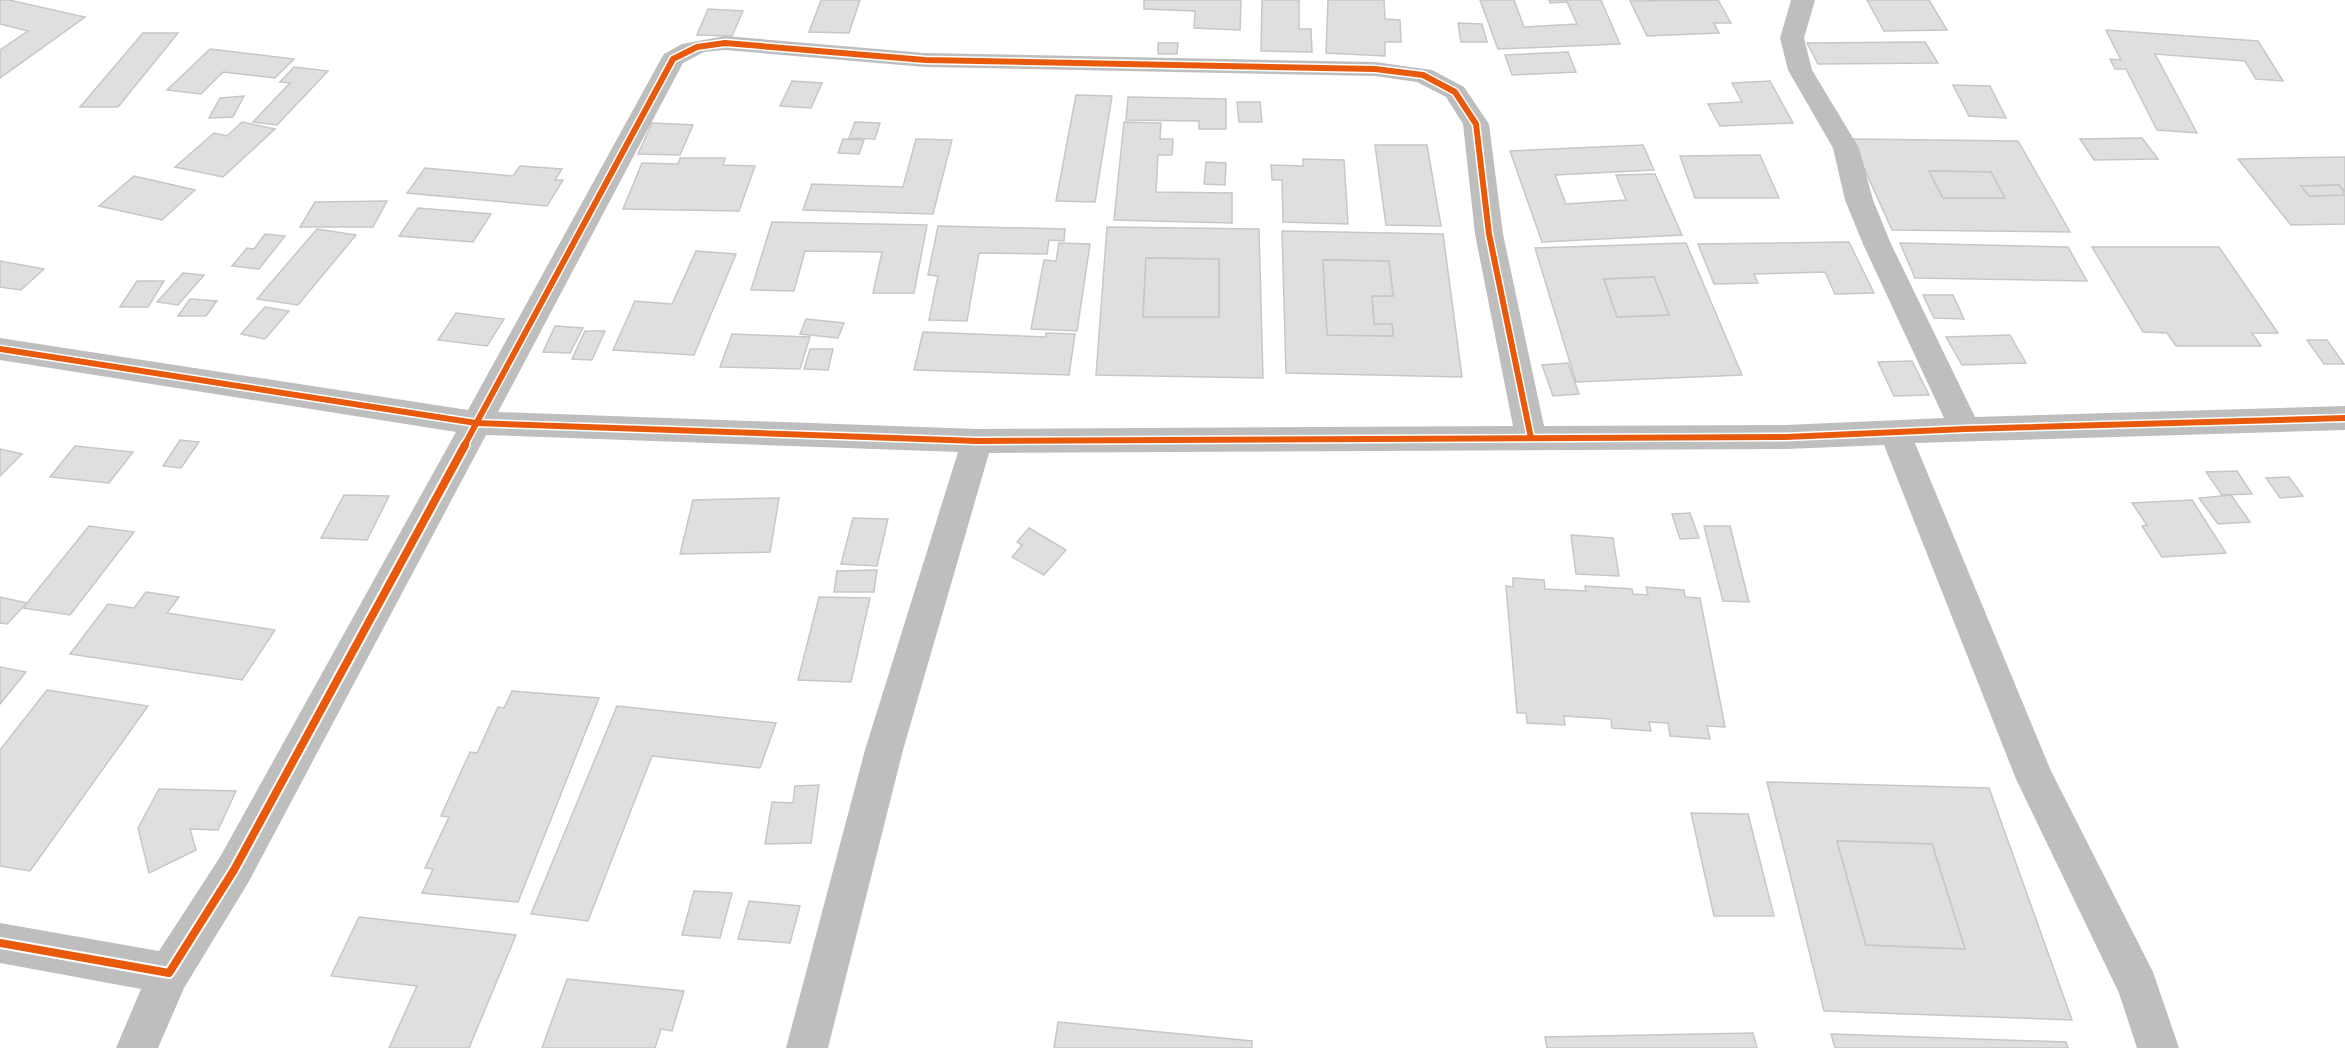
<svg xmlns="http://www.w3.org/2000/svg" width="2345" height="1048" viewBox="0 0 2345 1048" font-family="Rubik,sans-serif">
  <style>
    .building { fill: #dfdfdf; stroke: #c7c7c7; stroke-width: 1.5; fill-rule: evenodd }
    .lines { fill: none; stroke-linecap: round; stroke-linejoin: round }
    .minor { fill: #bebebe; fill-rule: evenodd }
    .cycleway-far1-casing { stroke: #fff; stroke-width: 9 }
    .cycleway-casing { stroke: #fff; stroke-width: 12 }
    .cycleway-far1 { stroke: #e8590c; stroke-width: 6 }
    .cycleway { stroke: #e8590c; stroke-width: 8 }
  </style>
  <rect width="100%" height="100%" fill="#fff"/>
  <g class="building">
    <polygon points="0,0 9,0 85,17 0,78 0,50 28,31 0,24"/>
    <polygon points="821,0 860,0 849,33 809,32"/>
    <polygon points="1144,0 1241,0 1240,30 1194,28 1195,11 1144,9"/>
    <polygon points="1262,0 1299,0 1299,29 1311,29 1312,52 1261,51"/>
    <polygon points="1328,0 1384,0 1385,19 1400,20 1401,42 1385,42 1385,56 1326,53"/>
    <polygon points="1480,0 1514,0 1524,27 1577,24 1567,2 1550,3 1549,0 1601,0 1620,44 1498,49"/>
    <polygon points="1718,0 1731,23 1714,23 1719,33 1647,36 1630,1"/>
    <polygon points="1867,0 1929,0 1947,30 1884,31"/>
    <polygon points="708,9 743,11 732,36 697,35"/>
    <polygon points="1458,23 1482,24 1487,42 1461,42"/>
    <polygon points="2106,30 2258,41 2283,81 2256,79 2245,61 2155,54 2197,133 2157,130 2126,69 2115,69 2110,59 2121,60"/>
    <polygon points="143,33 178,33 118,107 80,107"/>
    <polygon points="1925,42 1938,63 1818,64 1807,43"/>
    <polygon points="1158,43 1178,43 1177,54 1158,54"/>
    <polygon points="210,49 294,59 275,78 223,72 201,94 167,90"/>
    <polygon points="1568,52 1576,72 1512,75 1505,55"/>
    <polygon points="294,67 328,71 277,125 253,122 290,83 280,82"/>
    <polygon points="792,81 822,83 811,108 780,106"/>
    <polygon points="1770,81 1793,123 1720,126 1708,104 1742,102 1732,83"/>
    <polygon points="1953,85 1990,86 2006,118 1969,116"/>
    <polygon points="1076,95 1112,96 1095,202 1056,201"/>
    <polygon points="244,96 233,117 209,118 220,98"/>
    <polygon points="1128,97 1226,99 1226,129 1199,129 1199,121 1126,120"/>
    <polygon points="1237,102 1260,102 1262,122 1239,122"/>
    <polygon points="242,122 275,129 223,177 175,167 214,133 227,136"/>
    <polygon points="855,122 880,123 875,139 849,138"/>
    <polygon points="1124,122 1161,123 1160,139 1173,139 1172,155 1158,155 1156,192 1232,193 1232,223 1114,220"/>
    <polygon points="652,123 693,125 680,155 638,154"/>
    <polygon points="2142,138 2158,159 2094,160 2080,139"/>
    <polygon points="843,139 864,140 859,154 838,153"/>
    <polygon points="916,139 952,140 933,214 803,210 812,184 903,187"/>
    <path d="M1851,139L2018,141L2070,232L1892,230ZM1929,171L1991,172L2005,198H1943Z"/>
    <polygon points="1375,145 1427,145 1441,226 1386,225"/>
    <polygon points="1643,145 1654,170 1555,175 1566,204 1626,200 1616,175 1655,174 1682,235 1542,242 1510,151"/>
    <polygon points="1760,155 1779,198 1695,198 1680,156"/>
    <polygon points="2345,157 2345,192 2339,185 2301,186 2309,196 2345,195 2345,224 2291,225 2238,159"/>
    <polygon points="680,158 725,158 723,165 755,166 739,211 623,209 642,163 678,164"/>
    <polygon points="1303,159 1344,160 1348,224 1283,222 1282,180 1272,180 1271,165 1303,166"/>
    <polygon points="1206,162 1226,163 1225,185 1204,184"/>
    <polygon points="520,166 562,169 555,180 563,180 547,206 407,193 425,168 513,176"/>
    <polygon points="1929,171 1991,172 2005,198 1943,198"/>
    <polygon points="134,176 195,190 162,220 99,206"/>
    <polygon points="2339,185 2345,195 2309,196 2301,186"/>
    <polygon points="387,201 373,227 300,227 315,202"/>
    <polygon points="418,208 491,214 473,242 399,236"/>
    <polygon points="772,222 927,225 914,293 873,293 882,252 805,251 794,291 751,290"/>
    <polygon points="938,226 1065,229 1064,241 1049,240 1047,254 979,253 967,321 929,320 938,276 928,275"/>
    <path d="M1107,227L1259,229L1263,378L1096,375ZM1146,258L1219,259V317H1143Z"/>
    <polygon points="317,229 356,235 298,305 257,299"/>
    <path d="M1282,231L1443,234L1462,377L1286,373ZM1323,260L1389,261L1393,296H1372L1374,324H1392L1393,336L1327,335Z"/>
    <polygon points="265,234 285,236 259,269 232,266 247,248 254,249"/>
    <polygon points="1849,242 1874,293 1835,294 1825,272 1754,274 1758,283 1714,284 1698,244"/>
    <polygon points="1059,243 1090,244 1077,331 1031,329 1044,260 1056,261"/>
    <path d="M1686,243L1742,375L1576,382L1535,248ZM1654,277L1669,315L1617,317L1604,279Z"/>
    <polygon points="1900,243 2068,247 2087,281 1915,278"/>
    <polygon points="2092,247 2219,247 2278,333 2252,333 2261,346 2176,346 2167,333 2143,332"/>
    <polygon points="696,251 736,254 694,355 613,350 635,301 672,304"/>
    <polygon points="1146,258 1219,259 1219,317 1143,317"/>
    <polygon points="1323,260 1389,261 1393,296 1372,296 1374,324 1392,324 1393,336 1327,335"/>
    <polygon points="0,261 44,269 21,290 0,287"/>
    <polygon points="183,273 204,275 178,305 157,302"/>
    <polygon points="1654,277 1669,315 1617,317 1604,279"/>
    <polygon points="137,281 164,281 148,307 120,307"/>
    <polygon points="1923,295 1953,295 1964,319 1934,318"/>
    <polygon points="190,299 217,301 206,316 178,316"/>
    <polygon points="265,307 289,311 265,339 241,334"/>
    <polygon points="456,313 504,319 487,346 438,340"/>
    <polygon points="806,319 844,323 838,338 800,334"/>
    <polygon points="555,326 583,328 570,353 543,352"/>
    <polygon points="585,331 605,331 592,360 572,359"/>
    <polygon points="923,332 1046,337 1046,333 1075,334 1069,375 914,370"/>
    <polygon points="732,334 810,337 800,369 720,367"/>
    <polygon points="2010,335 2026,363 1962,365 1946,337"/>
    <polygon points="2307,340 2327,340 2344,364 2324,364"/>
    <polygon points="810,349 833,349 828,370 804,369"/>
    <polygon points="1912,361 1929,395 1894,396 1878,362"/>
    <polygon points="1568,363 1579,394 1553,396 1542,365"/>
    <polygon points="180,440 199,442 181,468 163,466"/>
    <polygon points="75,446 133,452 109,483 50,477"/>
    <polygon points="0,449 22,454 0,476"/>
    <polygon points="2237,471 2252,494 2222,495 2206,472"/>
    <polygon points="2289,477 2303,496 2280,498 2266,478"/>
    <polygon points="344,495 389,496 367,540 321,538"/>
    <polygon points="2231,495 2250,522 2218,524 2199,498"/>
    <polygon points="779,498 770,552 680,554 693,500"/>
    <polygon points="2192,500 2226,553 2162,557 2142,526 2147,525 2132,503"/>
    <polygon points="1690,513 1699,538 1680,539 1672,514"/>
    <polygon points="853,518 888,519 877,566 841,564"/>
    <polygon points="89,526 134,532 70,615 23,608"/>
    <polygon points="1704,526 1730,526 1749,602 1723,601"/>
    <polygon points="1029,528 1066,550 1044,575 1012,557 1022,545 1017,542"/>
    <polygon points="1571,535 1613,538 1619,576 1576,574"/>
    <polygon points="877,570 874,592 834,592 837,571"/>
    <polygon points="1513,578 1544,580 1545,589 1586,591 1585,586 1632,589 1633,594 1648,595 1646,587 1684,590 1685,597 1700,598 1725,727 1707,726 1710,739 1670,736 1668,723 1649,722 1651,731 1612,728 1611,719 1564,716 1565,725 1527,723 1526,713 1517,713 1506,586 1513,587"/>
    <polygon points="146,592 179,597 167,613 275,630 242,680 70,654 108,604 134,608"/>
    <polygon points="0,597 27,603 7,624 0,623"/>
    <polygon points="819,597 870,598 851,682 798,680"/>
    <polygon points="0,667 26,672 0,704"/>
    <polygon points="47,690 148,706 30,871 0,866 0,750"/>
    <polygon points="512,691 599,698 518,902 422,893 433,869 425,868 449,817 441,816 470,752 477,753 498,707 504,708"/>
    <polygon points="617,706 776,723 760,768 652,756 588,921 531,914"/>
    <path d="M1767,782L1989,788L2072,1020L1824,1011ZM1837,841L1932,844L1965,949L1866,945Z"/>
    <polygon points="819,785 811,843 765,844 772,802 793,803 795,786"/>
    <polygon points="159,789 236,791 218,830 190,829 196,850 149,873 138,828"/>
    <polygon points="1691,813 1748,814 1774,916 1714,916"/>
    <polygon points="1837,841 1932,844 1965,949 1866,945"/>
    <polygon points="694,891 732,893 720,938 682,935"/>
    <polygon points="749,901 800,906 790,943 738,939"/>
    <polygon points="359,917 516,935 469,1048 389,1048 417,986 331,976"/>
    <polygon points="567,979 684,991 672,1031 661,1029 655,1048 542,1048"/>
    <polygon points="1058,1022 1252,1041 1252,1048 1054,1048"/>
    <polygon points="1753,1033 1757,1048 1547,1048 1545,1037"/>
    <polygon points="1831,1034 2066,1042 2068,1048 1835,1048"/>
  </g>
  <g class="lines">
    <path class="minor" d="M1791,0H1815L1804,38L1812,70L1859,148L1873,200L1891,244L1975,417L2345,406V430L1915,443L2051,771L2153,972L2179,1048H2137L2119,993L2016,779L1884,445L1786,449L989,453L903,750L828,1048H786L865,750L958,452L486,435L248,883L184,988L158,1048H116L141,989L0,963V923L159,951L220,857L456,432L0,360V338L468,410L661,59L664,54L682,44L725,36L925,53L1375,62L1432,70L1464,87L1489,124L1503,234L1544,426L1786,425L1944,418L1863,244L1845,200L1833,148L1788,70L1780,38ZM725,50L925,67L1375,76L1417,82L1446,97L1463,124L1475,234L1513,426L977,429L498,412L683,63L704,52Z"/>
    <g class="cycleway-far1-casing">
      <g id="cycleway-far1">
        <polyline points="0,349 476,423 977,441 1786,437 1965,429 2345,418"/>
        <polyline points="464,446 673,59 697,47 725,43 925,60 1375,69 1423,75 1455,92 1476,124 1489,234 1531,438"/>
      </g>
    </g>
    <g class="cycleway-casing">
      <polyline id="cycleway" points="0,943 169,973 234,870 465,445"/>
    </g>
    <use href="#cycleway-far1" class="cycleway-far1"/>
    <use href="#cycleway" class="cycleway"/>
  </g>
</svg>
